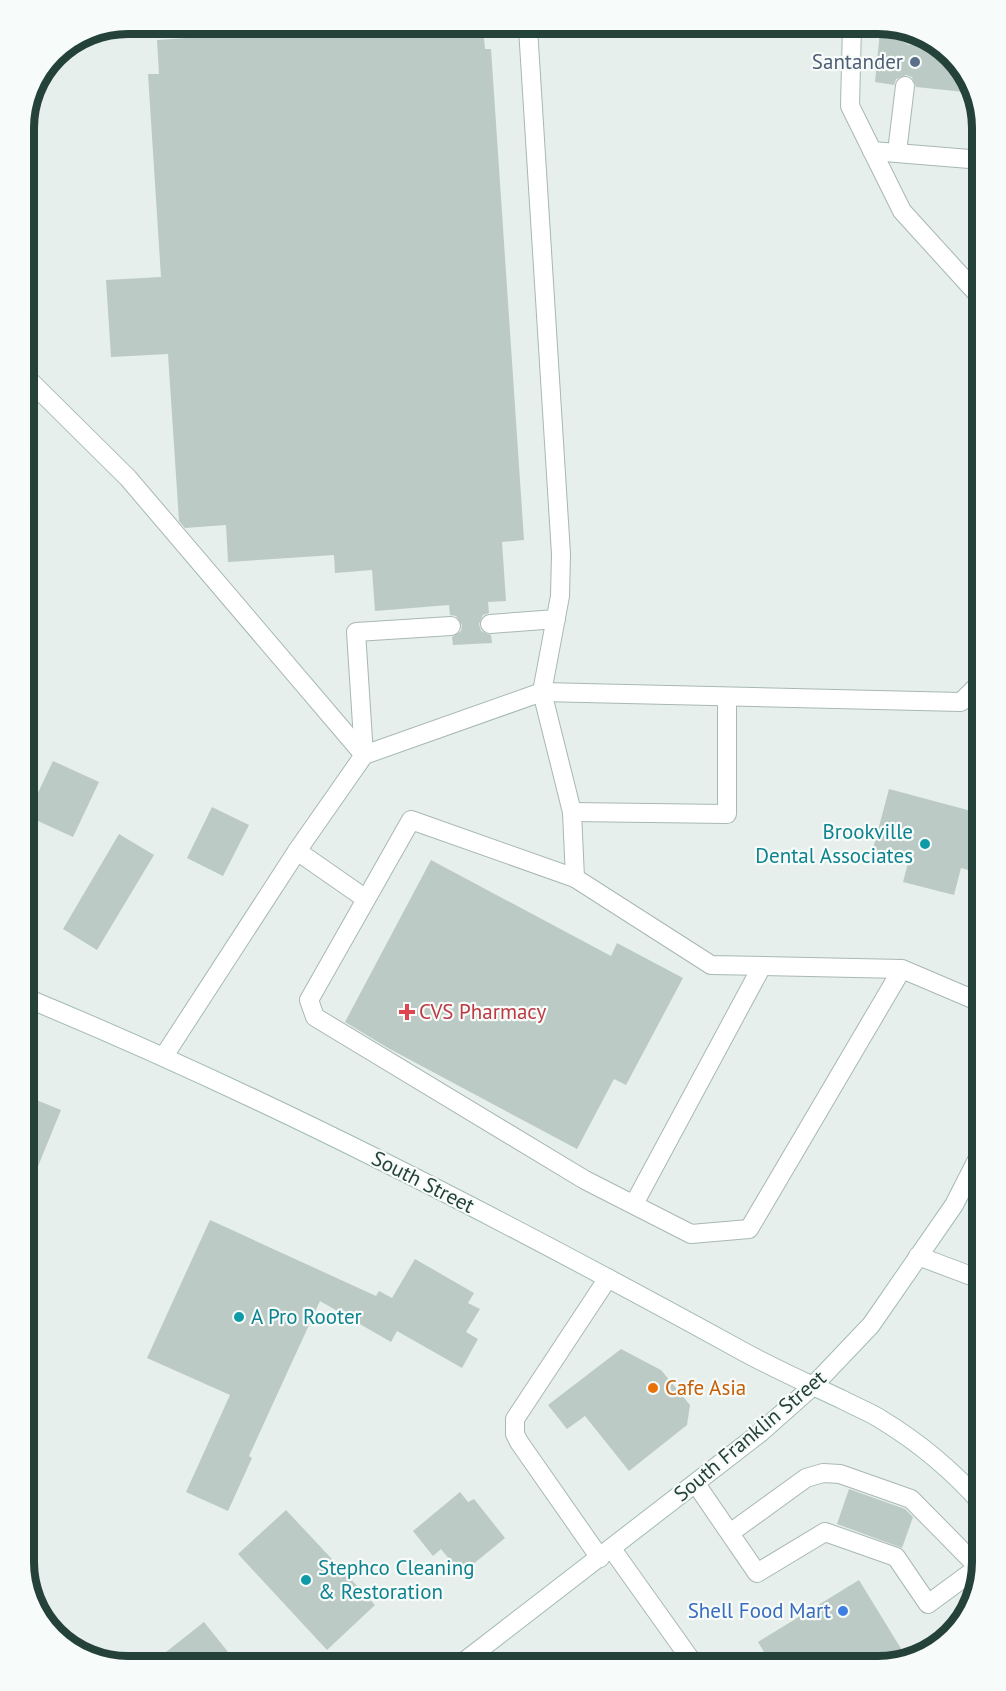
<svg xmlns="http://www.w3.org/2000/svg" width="1006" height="1691" viewBox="0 0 1006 1691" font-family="'PT Sans',sans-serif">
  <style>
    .building { fill: #bbcac4 }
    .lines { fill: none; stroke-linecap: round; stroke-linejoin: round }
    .service-casing { stroke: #a8b8b2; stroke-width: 20 }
    .secondary-casing { stroke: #a4bbb3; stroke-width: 20 }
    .service { stroke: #fff; stroke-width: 18 }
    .secondary { stroke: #fff; stroke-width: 18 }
    .service-dot { fill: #5c6f8a; stroke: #f7fbf9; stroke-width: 2 }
    .culture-dot { fill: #0f9aa8; stroke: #f7fbf9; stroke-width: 2 }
    .health-dot { fill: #e0444e; stroke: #f7fbf9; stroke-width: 2 }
    .food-dot { fill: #e8710a; stroke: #f7fbf9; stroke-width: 2 }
    .shop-dot { fill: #3f7fe0; stroke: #f7fbf9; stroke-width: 2 }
    .labels { text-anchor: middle; stroke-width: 4.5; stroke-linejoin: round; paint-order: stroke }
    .service-label { font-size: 21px; fill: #4e5e75; stroke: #f7fbf9; text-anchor: end }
    .culture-label { font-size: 21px; fill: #0d838f; stroke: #f7fbf9; text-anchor: start }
    .health-label { font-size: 21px; fill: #be3a42; stroke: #f7fbf9; text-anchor: start }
    .street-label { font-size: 21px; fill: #24423a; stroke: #f7fbf9 }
    .food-label { font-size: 21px; fill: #c56008; stroke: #f7fbf9; text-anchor: start }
    .shop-label { font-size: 21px; fill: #366cbe; stroke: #f7fbf9; text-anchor: end }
    .rim { fill: none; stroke: #24423a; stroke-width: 8 }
  </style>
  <rect width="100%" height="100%" fill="#e6efeb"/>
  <g class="building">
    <polygon points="483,28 485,49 491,49 524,540 502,542 506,601 488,602 489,613 483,615 479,624 481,631 491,635 492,643 453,645 452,637 461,631 462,625 456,616 450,615 449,605 375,611 372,570 335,573 334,555 228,562 226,525 185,528 179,521 168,354 111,357 106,280 161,277 148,74 159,74 157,40 244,34 243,30"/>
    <polygon points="880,31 899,33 902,41 908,45 917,42 921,37 936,42 971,82 974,93 916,87 912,77 906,75 896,79 894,85 875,82"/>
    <polygon points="53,761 99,782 73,837 27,816"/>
    <polygon points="889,789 975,812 968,836 977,838 968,870 961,868 954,895 903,882 909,859 873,849"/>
    <polygon points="212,807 249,825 223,876 187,858"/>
    <polygon points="119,834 154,855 97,950 63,929"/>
    <polygon points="431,860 611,956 617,943 683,978 626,1085 614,1079 577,1149 388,1048 345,1022"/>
    <polygon points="24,1095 61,1110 25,1198 24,1198"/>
    <polygon points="210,1220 376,1296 379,1291 392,1298 415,1259 474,1293 468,1303 480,1309 466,1332 478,1339 462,1368 397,1331 391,1342 320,1301 249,1456 252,1458 228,1511 186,1492 230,1395 147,1358"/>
    <polygon points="621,1349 661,1370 690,1405 687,1425 629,1471 585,1416 567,1429 548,1405"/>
    <polygon points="849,1489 905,1509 913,1517 902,1548 837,1524"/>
    <polygon points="460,1492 468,1502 474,1499 505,1538 461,1574 441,1549 433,1556 413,1531"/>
    <polygon points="286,1510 375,1605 327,1650 238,1554"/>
    <polygon points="859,1580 908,1660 878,1667 773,1667 758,1642"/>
    <polygon points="204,1622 240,1667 147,1667"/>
  </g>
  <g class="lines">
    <g class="service-casing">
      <g id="service">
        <polyline points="852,25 850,106 902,211 982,299"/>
        <polyline points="528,28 561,554 560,596 542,692 572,812 575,878"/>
        <polyline points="910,34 911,33"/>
        <polyline points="872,151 982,160"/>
        <polyline points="897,152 905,86"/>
        <polyline points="24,375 128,478 364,755"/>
        <polyline points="490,624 556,619"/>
        <polyline points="364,755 356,632 451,626"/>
        <polyline points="572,812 727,814 727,697"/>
        <polyline points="297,851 366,899"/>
        <polyline points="902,969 749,1229 691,1234 585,1180 315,1017 309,1000 411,820 575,878 711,965 902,969 982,1003"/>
        <polyline points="164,1056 297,851 364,755 542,692 961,702 982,681"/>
        <polyline points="634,1204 762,966"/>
        <polyline points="918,1256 982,1280"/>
        <polyline points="696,1484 757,1573 825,1532 896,1557 928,1604 981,1565"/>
        <polyline points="730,1533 806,1478 823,1473 840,1474 911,1499 978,1567"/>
        <polyline points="612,1549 696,1667"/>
        <polyline points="600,1558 519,1442 515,1434 515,1419 608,1278"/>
      </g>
    </g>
    <g class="secondary-casing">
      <g id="secondary">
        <path d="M24,997C269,1098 503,1220 735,1347C770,1367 807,1383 843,1400C856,1407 870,1412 882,1420C918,1442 954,1472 982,1504"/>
        <polyline points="457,1667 760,1433 813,1386 871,1325 954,1205 982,1150"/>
      </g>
    </g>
    <use href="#service" class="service"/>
    <use href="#secondary" class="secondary"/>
  </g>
  <circle class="service-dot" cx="915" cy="62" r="6"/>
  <g class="culture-dot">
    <circle cx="925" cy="844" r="6"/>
    <circle cx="239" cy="1317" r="6"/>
    <circle cx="306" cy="1580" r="6"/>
  </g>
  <path class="health-dot" d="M404 1003h6v6h6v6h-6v6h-6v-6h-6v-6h6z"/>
  <circle class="food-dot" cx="653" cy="1388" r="6"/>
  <circle class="shop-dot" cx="843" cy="1611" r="6"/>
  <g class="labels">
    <g class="service-label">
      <text x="903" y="69">Santander</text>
    </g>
    <g class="culture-label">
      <text x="913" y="839" text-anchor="end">Brookville<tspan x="913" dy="24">Dental Associates</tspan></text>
      <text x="251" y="1324">A Pro Rooter</text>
      <text x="318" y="1575">Stephco Cleaning<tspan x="318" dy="24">&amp; Restoration</tspan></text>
    </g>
    <g class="health-label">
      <text x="419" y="1019">CVS Pharmacy</text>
    </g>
    <g class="street-label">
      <text transform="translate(423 1182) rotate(27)" y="7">South Street</text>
      <text transform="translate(750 1436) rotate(-40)" y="7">South Franklin Street</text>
    </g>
    <g class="food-label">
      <text x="665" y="1395">Cafe Asia</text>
    </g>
    <g class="shop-label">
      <text x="831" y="1618">Shell Food Mart</text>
    </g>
  </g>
  <path d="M0 0H1006V1691H0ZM128 34H878A94 94 0 0 1 972 128V1562A94 94 0 0 1 878 1656H128A94 94 0 0 1 34 1562V128A94 94 0 0 1 128 34Z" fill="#f7fbf9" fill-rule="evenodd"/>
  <path class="rim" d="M128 34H878A94 94 0 0 1 972 128V1562A94 94 0 0 1 878 1656H128A94 94 0 0 1 34 1562V128A94 94 0 0 1 128 34Z"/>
</svg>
